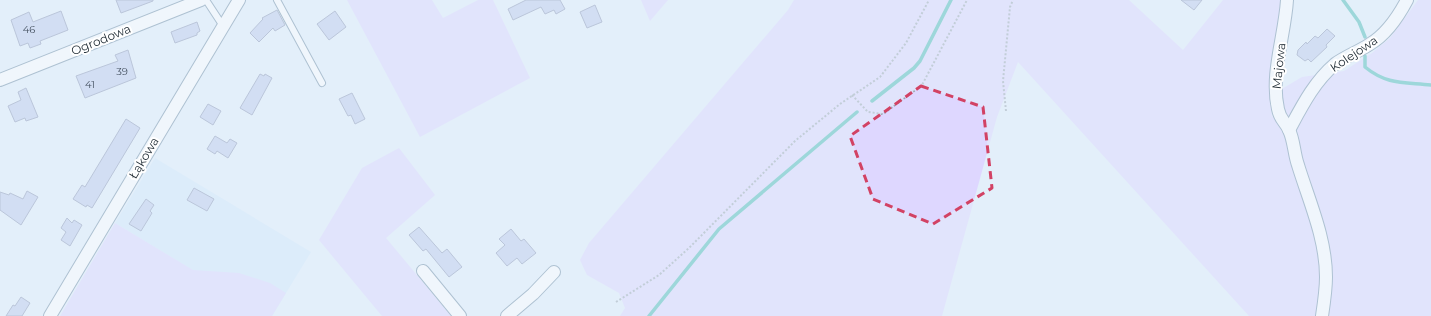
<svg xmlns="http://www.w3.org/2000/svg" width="1431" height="316" viewBox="0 0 1431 316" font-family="Montserrat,sans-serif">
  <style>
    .built { fill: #d2e9fb }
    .green { fill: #ded7ff }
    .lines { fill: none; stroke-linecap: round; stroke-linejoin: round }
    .stream { stroke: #48bab4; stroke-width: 3.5 }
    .building { fill: #bcc9ea; stroke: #8995b4 }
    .lane-casing { stroke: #6d8ba2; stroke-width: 8 }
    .street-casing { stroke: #6d8ba2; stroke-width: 14 }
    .path { stroke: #9aa6b0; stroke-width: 2; stroke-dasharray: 2 2; stroke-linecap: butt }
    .lane { stroke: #fff; stroke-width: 6 }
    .street { stroke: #fff; stroke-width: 12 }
    .marked { fill: none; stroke: #d24264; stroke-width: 3; stroke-dasharray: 8 5; stroke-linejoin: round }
    .labels { text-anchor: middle; stroke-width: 4; stroke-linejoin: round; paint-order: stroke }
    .number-label { font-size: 10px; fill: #455160 }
    .street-label { font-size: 12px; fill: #1d2932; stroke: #fff }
  </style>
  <rect width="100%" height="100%" fill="#e3effa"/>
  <polygon class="built" points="155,158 311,252 272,316 268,316 115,223"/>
  <g class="green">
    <polygon points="347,0 432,0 443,18 478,0 493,0 530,78 420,137"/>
    <polygon points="641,0 668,0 650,21"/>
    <polygon points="794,0 1129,0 1183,50 1223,0 1281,0 1270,90 1272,118 1280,90 1302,77 1344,71 1372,53 1390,38 1418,0 1431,0 1431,316 1249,316 1018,62 997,117 942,316 620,316 625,308 619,293 587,275 580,260 589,243 788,10"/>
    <polygon points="399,148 435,195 386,238 451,316 382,316 319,240 362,168"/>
    <polygon points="115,223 193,270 239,273 270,283 286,293 272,316 60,316"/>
  </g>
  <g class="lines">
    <g class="stream">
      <polyline points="1343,0 1359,22 1365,37"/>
      <path d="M1365,56V67C1387,85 1404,82 1431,85"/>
      <polyline points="872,101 914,68 920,61 951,0"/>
      <polyline points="649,316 719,229 857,112"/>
    </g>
  </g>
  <g class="building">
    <polygon points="116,0 153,0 153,1 121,13"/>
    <polygon points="526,0 560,0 565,9 556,14 554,10 545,14 541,7 513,20 508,9"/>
    <polygon points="1181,0 1202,0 1194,10"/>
    <polygon points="595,5 602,22 587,28 580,12"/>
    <polygon points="277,10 285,25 275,31 273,28 259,42 250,33 263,19 262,18"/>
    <polygon points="61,11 68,30 40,41 41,44 30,48 28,43 20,46 11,20 29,12 33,22"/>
    <polygon points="335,11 346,27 329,40 317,24"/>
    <polygon points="197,22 200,31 197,33 197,35 175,43 171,32"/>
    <polygon points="1327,29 1335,36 1326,45 1327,47 1311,62 1308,59 1305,61 1297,55 1298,50 1306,42 1307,44 1315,36 1318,38"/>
    <polygon points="128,50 136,78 85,98 76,76 118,61 115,55"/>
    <polygon points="260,74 264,76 265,74 272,78 252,115 240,108"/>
    <polygon points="26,88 38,117 26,121 25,118 15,122 8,106 21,100 18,92"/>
    <polygon points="352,93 365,119 355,124 351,115 348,116 339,99"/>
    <polygon points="208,104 221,111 213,125 200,117"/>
    <polygon points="126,119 140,128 92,208 87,205 86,207 73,199 82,185 85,187"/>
    <polygon points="215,136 227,143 230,139 237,143 228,158 217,151 215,154 207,149"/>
    <polygon points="194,188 214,199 207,211 187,200"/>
    <polygon points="27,191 38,197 21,225 0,210 0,192 9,195 10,193 23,199"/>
    <polygon points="146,199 154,205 150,211 152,213 141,231 129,224"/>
    <polygon points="67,218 72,223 74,220 82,225 70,246 61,240 66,232 61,228"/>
    <polygon points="419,227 442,253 447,249 462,267 449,277 426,249 423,251 409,235"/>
    <polygon points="511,229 521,241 524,239 536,253 522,264 517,258 507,266 496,253 505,245 499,239"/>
    <polygon points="21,297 30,303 22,316 6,316 13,305 15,306"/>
  </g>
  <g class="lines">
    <g class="lane-casing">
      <g id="lane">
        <polyline points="206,0 223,26"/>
        <polyline points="277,0 322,83"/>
      </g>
    </g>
    <g class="street-casing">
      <g id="street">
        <path d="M1287,0C1285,35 1270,74 1278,109C1280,120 1285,121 1289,130C1294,140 1294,154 1298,165C1309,201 1326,238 1326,277C1326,290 1324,303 1322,316"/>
        <polyline points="0,80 201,0"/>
        <path d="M1289,130C1302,106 1314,82 1335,64C1346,56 1358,52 1370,44C1387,34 1398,17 1407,0"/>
        <polyline points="423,271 460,316"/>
        <polyline points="50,316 239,0"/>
        <polyline points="507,316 533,294 554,272"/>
      </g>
    </g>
    <g class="path">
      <polyline points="852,95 868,112 883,114 922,85 967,0"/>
      <polyline points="1006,111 1003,81 1010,7 1013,0"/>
      <polyline points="616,302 659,275 689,248 795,141 840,104 880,77 906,43 929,0"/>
    </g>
    <use href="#lane" class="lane"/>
    <use href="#street" class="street"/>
  </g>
  <path d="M0 0H1431V316H0ZM921,86L983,107L992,188L933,224L873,199L850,136Z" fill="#e3effa" fill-opacity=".55" fill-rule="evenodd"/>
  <path class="marked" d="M921,86L983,107L992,188L933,224L873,199L850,136Z"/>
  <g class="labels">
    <g class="number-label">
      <text x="29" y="33">46</text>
      <text x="122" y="75">39</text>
      <text x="90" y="88">41</text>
    </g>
    <g class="street-label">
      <text transform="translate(101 40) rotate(-22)" y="4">Ogrodowa</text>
      <text transform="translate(1354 54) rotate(-34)" y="4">Kolejowa</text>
      <text transform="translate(1279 66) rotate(-84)" y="4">Majowa</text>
      <text transform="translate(144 158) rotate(-59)" y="4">Łąkowa</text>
    </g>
  </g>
</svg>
